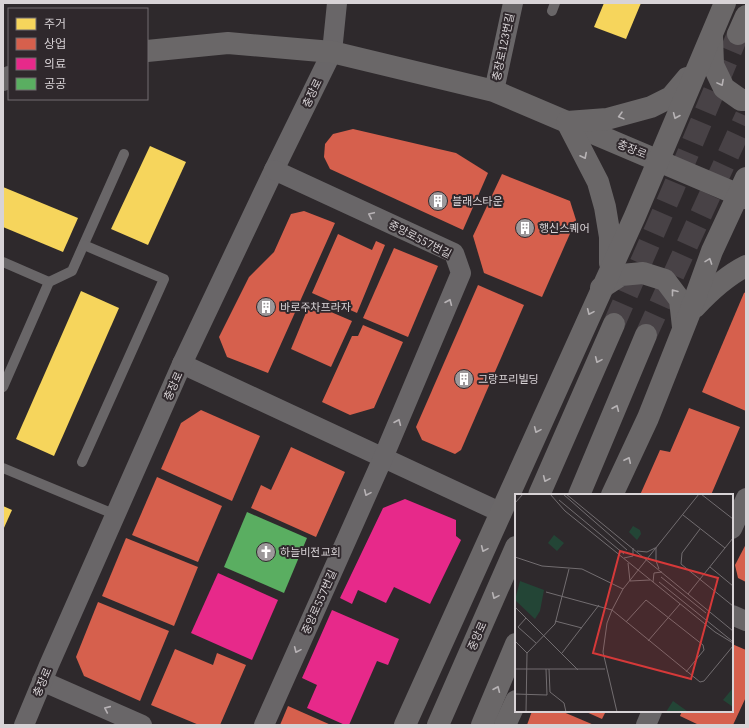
<svg xmlns="http://www.w3.org/2000/svg" width="749" height="728" viewBox="0 0 749 728" font-family="'Noto Serif','Noto Sans KR',serif">
  <style>
    .homes { fill: #f6d55c }
    .shops { fill: #d6604d }
    .health { fill: #e7298a }
    .public { fill: #5aae61 }
    .lines { fill: none; stroke-linecap: round; stroke-linejoin: round }
    .primary-tunnel { stroke: #484246; stroke-width: 22; stroke-dasharray: 22 11; stroke-linecap: butt }
    .lane { stroke: #696668; stroke-width: 10 }
    .street { stroke: #696668; stroke-width: 20 }
    .primary { stroke: #6a6768; stroke-width: 22 }
    .oneway { stroke: #b7b3b5 }
    .oneway2 { stroke: #b7b2b5 }
    .labels { text-anchor: middle; stroke-width: 4; stroke-linejoin: round; paint-order: stroke }
    .street-label { font-size: 11px; fill: #d8d3d6; stroke: #2f282c }
    .poi-label { font-size: 11px; fill: #d8d3d6; stroke: #2f282c; text-anchor: start }
    .inset-road { fill: none; stroke: #726d70; stroke-width: 1 }
    .view { fill: #d63939; fill-opacity: 0.15; stroke: #d63939; stroke-width: 2 }
    .inset-edge { fill: none; stroke: #d8d3d6; stroke-width: 2 }
  </style>
  <rect width="100%" height="100%" fill="#2e292c"/>
  <g class="homes">
    <polygon points="604,3 641,3 626,39 594,27"/>
    <polygon points="150,146 186,162 148,245 111,229"/>
    <polygon points="3,187 78,218 63,252 3,227"/>
    <polygon points="81,291 119,308 54,456 16,439"/>
    <polygon points="3,506 12,510 3,530"/>
  </g>
  <g class="shops">
    <polygon points="353,129 456,153 488,173 463,230 330,169 324,157 325,144 333,134"/>
    <polygon points="502,174 570,201 576,220 542,297 484,273 473,236"/>
    <polygon points="304,211 335,223 268,373 227,357 219,337 249,277 274,252 291,214"/>
    <polygon points="338,234 372,250 376,241 385,245 357,313 312,293"/>
    <polygon points="394,248 438,266 408,337 363,318"/>
    <polygon points="478,285 524,305 461,450 455,454 422,440 416,427"/>
    <polygon points="746,292 746,411 702,392 744,293"/>
    <polygon points="310,303 352,321 331,367 291,349"/>
    <polygon points="363,325 403,342 374,408 350,415 322,402 352,336 358,336"/>
    <polygon points="689,408 740,427 711,495 640,495 660,450 670,452"/>
    <polygon points="201,410 260,436 232,501 161,469 181,423"/>
    <polygon points="291,447 345,472 316,537 251,508 261,485 271,490"/>
    <polygon points="157,477 222,506 198,562 132,535"/>
    <polygon points="126,538 198,567 174,626 102,596"/>
    <polygon points="746,544 746,582 738,578 735,565"/>
    <polygon points="98,602 169,631 140,701 84,676 76,657"/>
    <polygon points="732,644 746,650 746,697 733,725 699,725 680,716 682,711 732,711"/>
    <polygon points="175,649 213,665 217,653 246,665 220,725 199,725 151,705"/>
    <polygon points="288,706 331,725 280,725"/>
    <polygon points="532,711 561,711 594,725 527,725"/>
    <polygon points="584,711 606,711 602,719"/>
  </g>
  <g class="health">
    <polygon points="405,499 456,520 456,536 461,540 430,604 394,587 386,603 358,590 352,604 340,598 383,508"/>
    <polygon points="218,573 278,600 252,660 191,633"/>
    <polygon points="332,610 399,639 388,665 377,661 349,725 345,725 307,708 317,685 302,678"/>
  </g>
  <polygon class="public" points="247,512 307,538 284,593 224,567"/>
  <g class="lines">
    <g class="primary-tunnel">
      <polyline points="614,324 673,189 738,34"/>
      <polyline points="646,335 746,116"/>
    </g>
    <g class="lane">
      <polyline points="552,11 555,3"/>
      <polyline points="3,262 49,282"/>
      <polyline points="3,387 49,282 72,271 124,154"/>
      <polyline points="82,462 164,279 84,245"/>
      <polyline points="3,468 116,515"/>
    </g>
    <g class="street">
      <polyline points="494,91 513,3"/>
      <polyline points="182,364 500,512"/>
      <polyline points="732,529 746,498"/>
      <polyline points="732,615 746,621"/>
      <polyline points="42,681 142,725"/>
      <polyline points="24,725 49,665 182,364 274,170 332,52 337,3"/>
      <polyline points="264,725 383,458 461,273 454,253 274,170"/>
      <polyline points="646,725 652,711"/>
    </g>
    <g class="primary">
      <polyline points="738,34 746,16"/>
      <polyline points="712,37 713,65 724,88 741,100 746,100"/>
      <polyline points="147,51 228,43 332,52 494,91 746,198"/>
      <polyline points="3,80 9,77"/>
      <polyline points="610,263 610,237 605,207 598,182 567,122 607,119 651,107 671,97 687,78"/>
      <polyline points="601,288 621,275 643,273 665,280 680,300 683,327"/>
      <path d="M695,307C710,291 726,276 746,266"/>
      <polyline points="539,495 614,324"/>
      <polyline points="579,495 646,335"/>
      <polyline points="612,495 648,418 690,312 712,251 746,178"/>
      <polyline points="405,725 635,216 725,3"/>
      <polyline points="438,725 516,547"/>
      <polyline points="482,725 516,644"/>
      <polyline points="505,725 516,701"/>
    </g>
  </g>
  <defs><path id="oneway-chevron" d="M-2-3.5L2.5 0L-2 3.5" fill="none" stroke-width="1.6" stroke-linecap="round" stroke-linejoin="round"/></defs>
  <g class="oneway">
    <use href="#oneway-chevron" transform="translate(721 83) rotate(62)"/>
    <use href="#oneway-chevron" transform="translate(621 116) rotate(165)"/>
    <use href="#oneway-chevron" transform="translate(676 116) rotate(113)"/>
    <use href="#oneway-chevron" transform="translate(584 156) rotate(63)"/>
    <use href="#oneway-chevron" transform="translate(709 261) rotate(-70)"/>
    <use href="#oneway-chevron" transform="translate(674 292) rotate(-128)"/>
    <use href="#oneway-chevron" transform="translate(590 312) rotate(114)"/>
    <use href="#oneway-chevron" transform="translate(598 360) rotate(114)"/>
    <use href="#oneway-chevron" transform="translate(616 408) rotate(-67)"/>
    <use href="#oneway-chevron" transform="translate(537 430) rotate(114)"/>
    <use href="#oneway-chevron" transform="translate(628 460) rotate(-65)"/>
    <use href="#oneway-chevron" transform="translate(546 479) rotate(114)"/>
    <use href="#oneway-chevron" transform="translate(484 549) rotate(114)"/>
    <use href="#oneway-chevron" transform="translate(495 596) rotate(114)"/>
    <use href="#oneway-chevron" transform="translate(497 689) rotate(-67)"/>
  </g>
  <g class="oneway2">
    <use href="#oneway-chevron" transform="translate(371 215) rotate(-155)"/>
    <use href="#oneway-chevron" transform="translate(449 302) rotate(-67)"/>
    <use href="#oneway-chevron" transform="translate(398 422) rotate(-67)"/>
    <use href="#oneway-chevron" transform="translate(367 493) rotate(114)"/>
    <use href="#oneway-chevron" transform="translate(297 650) rotate(114)"/>
    <use href="#oneway-chevron" transform="translate(107 709) rotate(-156)"/>
  </g>
  <defs>
    <g id="building-disc" transform="scale(1)"><circle r="9.5" fill="#9c989a" stroke="#2f282c"/><path d="M-4-6H4V6H1V3H-1V6H-4ZM-2.5-4.3h1.7v1.8h-1.7ZM.8-4.3h1.7v1.8H.8ZM-2.5-1h1.7V.8h-1.7ZM.8-1h1.7V.8H.8Z" fill="#fff"/></g>
    <g id="church-disc" transform="scale(1)"><circle r="9.5" fill="#9c989a" stroke="#2f282c"/><path d="M-1.2-6h2.4v3.5h3.3v2.4h-3.3V6h-2.4V-.1h-3.3v-2.4h3.3Z" fill="#fff"/></g>
  </defs>
  <g fill-rule="evenodd">
    <use href="#building-disc" x="438" y="201"/>
    <use href="#building-disc" x="525" y="228"/>
    <use href="#building-disc" x="266" y="307"/>
    <use href="#building-disc" x="464" y="379"/>
    <use href="#church-disc" x="266" y="552"/>
  </g>
  <g class="labels">
    <g class="street-label">
      <text transform="translate(503 47) rotate(-78)" y="4">충장로123번길</text>
      <text transform="translate(312 93) rotate(-64)" y="4">충장로</text>
      <text transform="translate(632 149) rotate(22)" y="4">충장로</text>
      <text transform="translate(420 239) rotate(27)" y="4">중앙로557번길</text>
      <text transform="translate(173 386) rotate(-66)" y="4">충장로</text>
      <text transform="translate(319 602) rotate(-66)" y="4">중앙로557번길</text>
      <text transform="translate(477 636) rotate(-66)" y="4">중앙로</text>
      <text transform="translate(42 682) rotate(-67)" y="4">충장로</text>
    </g>
    <g class="poi-label">
      <text x="452" y="205">블래스타운</text>
      <text x="539" y="232">행신스퀘어</text>
      <text x="280" y="311">바로주차프라자</text>
      <text x="478" y="383">그랑프리빌딩</text>
      <text x="280" y="556">하늘비전교회</text>
    </g>
  </g>
  <g transform="translate(515 494)">
    <rect width="218" height="218" fill="#2e292c"/>
    <path d="M118,32L125,36L126,40L122,46L114,38ZM39,41L49,49L42,57L33,49ZM5,87L29,96L25,117L20,125L0,106ZM218,194V213L208,206ZM158,207L172,217L171,218H151Z" fill="#234536"/>
    <path class="inset-road" d="M35,0L50,17L200,138L218,149M48,0L112,56M51,0L218,137M186,0L218,25M44,6L109,60M0,9L8,0M168,21L210,54M185,35L167,59L166,70L218,112M141,53V67L144,75M122,57L132,58L140,54M0,63L27,72L67,75L108,95M109,64L118,62V54M113,69L115,87L135,86M195,73L218,92M146,83L191,119M138,88L139,79L147,78M144,88L217,147M31,98L97,116L185,188L189,187L218,152M173,100L218,44M0,113L63,176M11,124L3,133L21,149M40,127L67,134M111,128L131,106L188,151L189,156L171,178M0,147L12,159L11,218M133,147L165,110M12,159L40,130L54,75M47,159L84,111M0,175H90M34,175L35,198L49,209L51,218M0,200L32,201L31,175M102,218L88,158L92,129L97,116L108,95L184,0"/>
    <path class="view" d="M105,57L203,84L176,185L78,159Z"/>
    <rect width="218" height="218" class="inset-edge"/>
  </g>
  <rect width="749" height="728" fill="none" stroke="#d8d3d6" stroke-width="8"/>
  <rect x="8" y="8" width="140" height="92" fill="#2f282c" stroke="#736c70"/>
  <rect x="16" y="18" width="20" height="12" fill="#f6d55c" stroke="#736c70"/>
  <text x="44" y="28" font-size="12" fill="#d8d3d6">주거</text>
  <rect x="16" y="38" width="20" height="12" fill="#d6604d" stroke="#736c70"/>
  <text x="44" y="48" font-size="12" fill="#d8d3d6">상업</text>
  <rect x="16" y="58" width="20" height="12" fill="#e7298a" stroke="#736c70"/>
  <text x="44" y="68" font-size="12" fill="#d8d3d6">의료</text>
  <rect x="16" y="78" width="20" height="12" fill="#5aae61" stroke="#736c70"/>
  <text x="44" y="88" font-size="12" fill="#d8d3d6">공공</text>
</svg>
